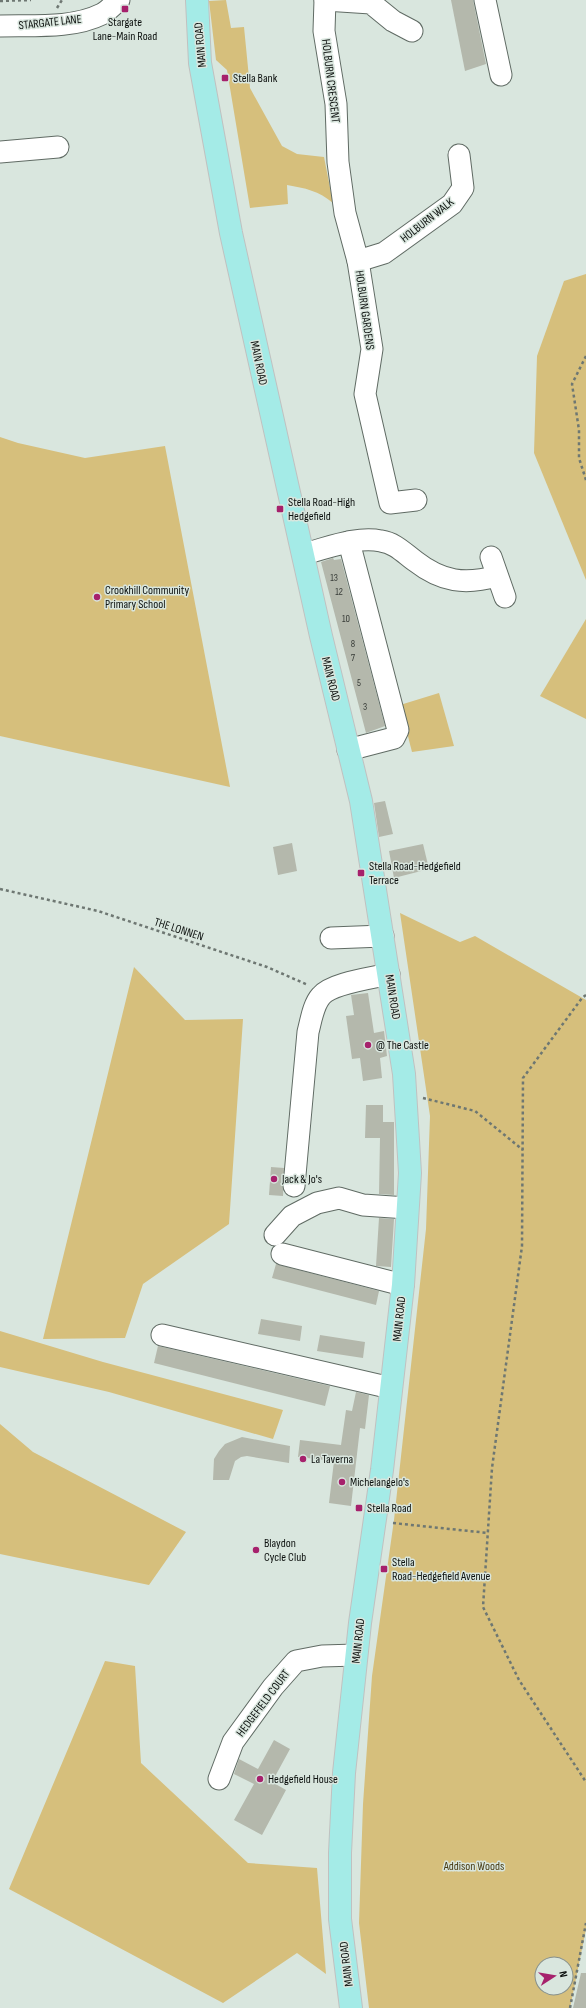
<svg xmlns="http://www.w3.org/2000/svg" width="586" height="2008" viewBox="0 0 586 2008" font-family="'Sofia Sans Condensed',sans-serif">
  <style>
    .green { fill: #d6bf7c; fill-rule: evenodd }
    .building { fill: #b4b8ac }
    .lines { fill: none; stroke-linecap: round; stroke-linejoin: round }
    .minor-casing { stroke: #606b64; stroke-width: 23 }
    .major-casing { stroke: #c0c1c0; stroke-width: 24 }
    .path { stroke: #6e7772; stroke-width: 2.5; stroke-dasharray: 3 3; stroke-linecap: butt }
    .minor { stroke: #fff; stroke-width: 21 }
    .major { stroke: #a4ebe7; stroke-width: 22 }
    .poi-dot { fill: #a6216c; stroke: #d9e6de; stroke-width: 1.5 }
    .labels { text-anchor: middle; stroke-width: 3; stroke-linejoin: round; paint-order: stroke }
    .number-label { font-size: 10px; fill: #363a36 }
    .street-label { font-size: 12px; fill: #0c100e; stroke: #d9e6de }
    .poi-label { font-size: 12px; fill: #0c100e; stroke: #d9e6de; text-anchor: start }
    .park-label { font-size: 12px; fill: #473a12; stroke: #d9e6de }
  </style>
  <rect width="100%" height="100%" fill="#d9e6de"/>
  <g class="green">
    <path d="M226,0L231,28L244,27L250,88L282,146L297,154L324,157L333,203C319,191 305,188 287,185L288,204L250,208L227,70L216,60L209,1Z"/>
    <polygon points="586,274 586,580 534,453 537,356 564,281"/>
    <polygon points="0,437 18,443 85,458 165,446 230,787 0,736"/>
    <polygon points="586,619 586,719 540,696"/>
    <polygon points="439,693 454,746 412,752 400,705"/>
    <path d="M400,913L460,942L475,936L586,1000V1929L570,2008H369L359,1923L363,1804L372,1676L394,1520L426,1229L430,1116ZM542,1964H566V1988H542Z"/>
    <polygon points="134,967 185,1020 243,1019 229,1224 143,1284 125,1338 43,1339"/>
    <polygon points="0,1331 103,1362 283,1410 273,1439 109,1392 0,1367"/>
    <polygon points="0,1424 33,1452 186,1532 149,1585 0,1554"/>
    <polygon points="105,1661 135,1666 141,1763 248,1863 317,1868 326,1974 297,1953 223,2003 9,1889"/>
  </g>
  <g class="building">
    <polygon points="451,0 473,0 486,64 465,71"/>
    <polygon points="333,558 334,560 341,559 385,726 366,733 321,562"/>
    <polygon points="385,801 393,834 379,837 374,803"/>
    <polygon points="292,843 297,871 278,875 273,847"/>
    <polygon points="423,844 429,869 394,878 389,851"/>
    <polygon points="368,993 374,1033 384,1031 387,1056 380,1058 382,1078 363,1081 360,1058 352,1059 346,1016 354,1015 351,995"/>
    <polygon points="366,1105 383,1105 383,1122 394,1122 394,1195 379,1194 380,1138 365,1138"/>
    <polygon points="271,1167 284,1168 283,1196 269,1195"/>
    <polygon points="379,1218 394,1219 391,1267 376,1266"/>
    <polygon points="276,1264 379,1291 376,1305 272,1278"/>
    <polygon points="261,1319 302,1326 300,1341 258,1334"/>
    <polygon points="320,1335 365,1342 363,1358 317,1351"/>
    <polygon points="158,1346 330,1386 325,1406 154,1363"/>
    <polygon points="356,1392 369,1395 365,1429 360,1428 351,1506 329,1503 334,1461 298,1457 300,1440 341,1445 346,1410 352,1411"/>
    <polygon points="242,1437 290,1446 289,1463 247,1456 241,1457 235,1461 229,1480 213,1480 214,1459 219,1451 225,1444"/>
    <polygon points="274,1740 290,1749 272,1782 286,1790 262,1835 234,1820 254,1784 234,1774 239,1759 258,1769"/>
    <polygon points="581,1973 586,1973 586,2008 573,2008"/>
  </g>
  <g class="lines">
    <g class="minor-casing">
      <g id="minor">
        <polyline points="325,0 324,31 336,104 338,162 345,213 358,261 372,349 365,394 390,503 416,500"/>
        <polyline points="325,0 371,3 393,21 412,31"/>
        <polyline points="485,0 501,75"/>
        <path d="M0,26C32,25 72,29 102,14C108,11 114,4 119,0"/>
        <polyline points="0,152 58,147"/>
        <polyline points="358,261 384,253 452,204 463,188 459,155"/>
        <path d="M303,554C328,548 356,536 381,541C395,543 404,553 415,561C442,582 465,585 497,576"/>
        <polyline points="491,557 505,597"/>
        <polyline points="348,750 394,738 398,730 349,542"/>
        <polyline points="331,938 383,936"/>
        <path d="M294,1186L308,1032C311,1021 313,1005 321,996C331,983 373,978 389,974"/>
        <polyline points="275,1235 292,1216 317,1203 339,1198 363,1205 407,1208"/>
        <polyline points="282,1254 403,1285"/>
        <polyline points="162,1335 391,1388"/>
        <polyline points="219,1779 233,1742 273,1687 296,1661 322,1656 356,1655"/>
      </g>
    </g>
    <g class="major-casing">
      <polyline id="major" points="197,0 200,63 231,233 321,636 361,801 404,1074 410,1173 403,1285 382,1470 360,1623 344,1773 340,1853 340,1919 351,2008"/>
    </g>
    <g class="path">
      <polyline points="0,1 31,0"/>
      <polyline points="57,8 62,0"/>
      <polyline points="586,356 572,384 579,430 579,458 586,480"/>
      <polyline points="0,889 98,911 267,967 308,985"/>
      <polyline points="586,995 582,998 523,1078 522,1246 492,1468 483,1607 519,1680 586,1782"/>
      <polyline points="423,1098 475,1111 523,1150"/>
      <polyline points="393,1523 488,1533"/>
      <polyline points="570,2008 586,1923"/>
    </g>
    <use href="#minor" class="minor"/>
    <use href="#major" class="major"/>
  </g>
  <g class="poi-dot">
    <rect x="121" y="5" width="8" height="8" rx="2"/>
    <rect x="221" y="74" width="8" height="8" rx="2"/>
    <rect x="276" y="505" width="8" height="8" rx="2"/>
    <circle cx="97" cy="597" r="4"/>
    <rect x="357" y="869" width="8" height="8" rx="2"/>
    <circle cx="368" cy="1045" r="4"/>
    <circle cx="274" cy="1179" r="4"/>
    <circle cx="303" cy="1459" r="4"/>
    <circle cx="342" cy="1482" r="4"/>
    <rect x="355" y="1504" width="8" height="8" rx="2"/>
    <circle cx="256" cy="1550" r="4"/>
    <rect x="380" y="1565" width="8" height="8" rx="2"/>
    <circle cx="260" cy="1779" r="4"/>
  </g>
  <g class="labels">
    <g class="number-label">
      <text x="334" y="581">13</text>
      <text x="339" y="595">12</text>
      <text x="346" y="622">10</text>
      <text x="353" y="647">8</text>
      <text x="353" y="661">7</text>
      <text x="359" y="686">5</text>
      <text x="365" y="710">3</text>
    </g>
    <g class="street-label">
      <text transform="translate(50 22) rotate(-6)" y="4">STARGATE LANE</text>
      <text transform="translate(200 45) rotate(-95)" y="4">MAIN ROAD</text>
      <text transform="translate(331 81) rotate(83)" y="4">HOLBURN CRESCENT</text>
      <text transform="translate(427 220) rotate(-38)" y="4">HOLBURN WALK</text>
      <text transform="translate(365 310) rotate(82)" y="4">HOLBURN GARDENS</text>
      <text transform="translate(259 363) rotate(78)" y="4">MAIN ROAD</text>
      <text transform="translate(331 679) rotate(76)" y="4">MAIN ROAD</text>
      <text transform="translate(179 929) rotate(18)" y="4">THE LONNEN</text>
      <text transform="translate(393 997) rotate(81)" y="4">MAIN ROAD</text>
      <text transform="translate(399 1319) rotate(-84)" y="4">MAIN ROAD</text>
      <text transform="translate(358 1641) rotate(-84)" y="4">MAIN ROAD</text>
      <text transform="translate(263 1703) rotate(-53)" y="4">HEDGEFIELD COURT</text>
      <text transform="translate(346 1964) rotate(-97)" y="4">MAIN ROAD</text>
    </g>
    <g class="poi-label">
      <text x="125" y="26" text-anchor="middle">Stargate<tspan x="125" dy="14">Lane-Main Road</tspan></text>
      <text x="233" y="82">Stella Bank</text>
      <text x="288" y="506">Stella Road-High<tspan x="288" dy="14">Hedgefield</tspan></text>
      <text x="105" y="594">Crookhill Community<tspan x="105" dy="14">Primary School</tspan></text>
      <text x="369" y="870">Stella Road-Hedgefield<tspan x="369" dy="14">Terrace</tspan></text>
      <text x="376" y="1049">@ The Castle</text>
      <text x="282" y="1183">Jack &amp; Jo's</text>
      <text x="311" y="1463">La Taverna</text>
      <text x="350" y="1486">Michelangelo's</text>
      <text x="367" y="1512">Stella Road</text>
      <text x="264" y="1547">Blaydon<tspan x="264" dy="14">Cycle Club</tspan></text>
      <text x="392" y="1566">Stella<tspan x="392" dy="14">Road-Hedgefield Avenue</tspan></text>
      <text x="268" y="1783">Hedgefield House</text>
    </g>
    <g class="park-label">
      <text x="474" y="1870">Addison Woods</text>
    </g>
  </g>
  <g transform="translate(554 1976) rotate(78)"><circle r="19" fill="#d9e6de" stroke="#87908b"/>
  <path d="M0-3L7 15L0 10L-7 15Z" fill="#a6216c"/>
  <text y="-6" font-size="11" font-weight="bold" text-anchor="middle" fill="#0c100e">N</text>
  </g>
</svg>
